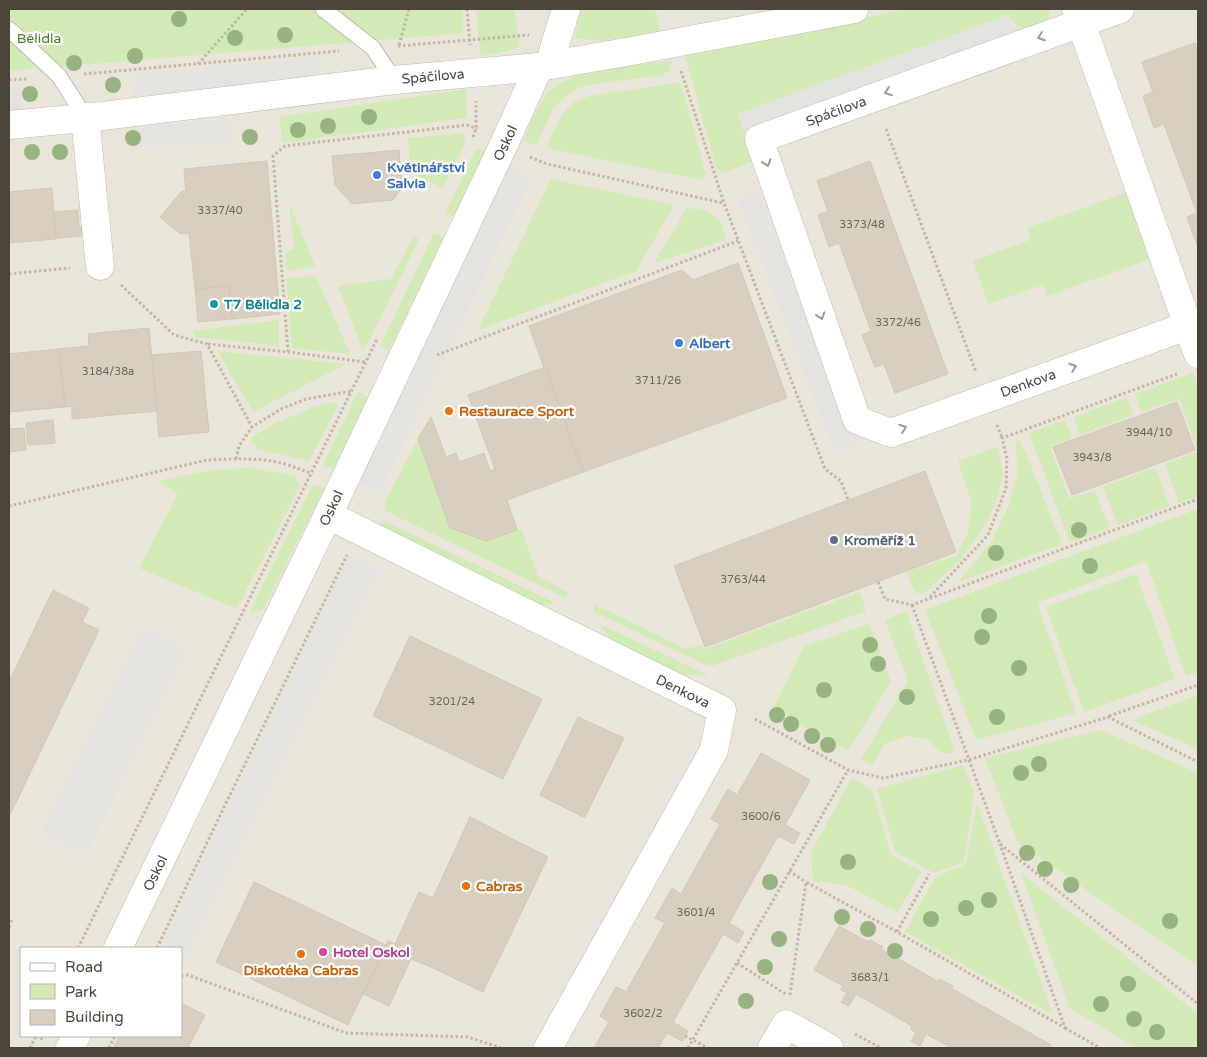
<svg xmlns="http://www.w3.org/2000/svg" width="1207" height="1057" viewBox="0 0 1207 1057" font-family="'Varela Round',sans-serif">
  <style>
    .residential { fill: #eae5da; fill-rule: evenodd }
    .green { fill: #d2eab5 }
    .parking { fill: #e5e3e0 }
    .building { fill: #d8cfc1; stroke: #d3c7b4 }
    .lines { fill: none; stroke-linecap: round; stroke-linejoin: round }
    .service-casing { stroke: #c2bbae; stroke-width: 17 }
    .minor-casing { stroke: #c2bbae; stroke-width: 29 }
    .path { stroke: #c4b79f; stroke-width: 3; stroke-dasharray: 2.5 2.5; stroke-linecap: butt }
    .service { stroke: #fff; stroke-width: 15 }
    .minor { stroke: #fff; stroke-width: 28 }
    .tree { fill: #97b381 }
    .oneway { stroke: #9c9892 }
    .shop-dot { fill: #3f7fe0; stroke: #fff; stroke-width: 2 }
    .culture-dot { fill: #0f9aa8; stroke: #fff; stroke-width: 2 }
    .food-dot { fill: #e8710a; stroke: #fff; stroke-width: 2 }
    .service-dot { fill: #5c6f8a; stroke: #fff; stroke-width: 2 }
    .hotel-dot { fill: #d1479c; stroke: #fff; stroke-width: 2 }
    .labels { text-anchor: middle; stroke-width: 4.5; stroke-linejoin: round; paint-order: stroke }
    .number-label { font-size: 11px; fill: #6e675b }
    .park-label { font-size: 14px; fill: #4a7f2a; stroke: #fff }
    .street-label { font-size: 14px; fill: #4b4439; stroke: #fff }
    .shop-label { font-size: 14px; font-weight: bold; fill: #366cbe; stroke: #fff; text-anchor: start }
    .culture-label { font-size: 14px; font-weight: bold; fill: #0d838f; stroke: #fff; text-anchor: start }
    .food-label { font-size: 14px; font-weight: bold; fill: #c56008; stroke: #fff; text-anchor: start }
    .service-label { font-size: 14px; font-weight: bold; fill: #4e5e75; stroke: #fff; text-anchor: start }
    .hotel-label { font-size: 14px; font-weight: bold; fill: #b23c85; stroke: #fff; text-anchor: start }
  </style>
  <rect width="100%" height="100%" fill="#f6f3ec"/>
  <path class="residential" d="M9,9H1198V1048H9ZM21,948H181V1036H21Z"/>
  <g class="green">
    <polygon points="9,9 461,9 464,33 9,71"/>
    <polygon points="476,9 514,9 520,47 508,51 480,56"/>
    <polygon points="581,9 655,9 660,31 599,41 575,38"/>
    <path d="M904,9H1050C1050,13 1049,17 1047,21C1042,27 1027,31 1020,27C1015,25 1012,20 1009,15L738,114L754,161L723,173L719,171L716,168L685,56L799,34Z"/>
    <polygon points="671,61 670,70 663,75 587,85 575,89 554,107 536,145 524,141 531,121 549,90 562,82 578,75 600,69"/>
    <path d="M676,83H679L682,88L705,171V175L702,180L546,148C554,132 561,109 578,100C582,98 587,98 590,96Z"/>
    <polygon points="466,89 467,118 282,143 280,117"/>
    <polygon points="462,133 465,138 465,144 443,188 410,172 408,138"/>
    <polygon points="476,149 486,151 454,217 445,214"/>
    <polygon points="551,179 674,205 636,271 478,330"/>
    <polygon points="1128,192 1151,259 1047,296 1043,285 988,304 973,261 1030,240 1027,228"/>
    <polygon points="289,203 315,266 287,271 285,253 294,249"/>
    <polygon points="687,208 709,211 721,223 726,240 654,263"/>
    <polygon points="434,233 444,237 388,351 381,345"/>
    <polygon points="414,236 419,239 380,319 363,351 338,286 391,279"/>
    <polygon points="316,276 350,354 292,348 286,278"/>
    <polygon points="279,320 279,346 196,337 194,331"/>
    <polygon points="217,351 346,364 253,412"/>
    <polygon points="1193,373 1198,388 1198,496 1179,503 1165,464 1198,451 1179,399 1141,412 1135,394"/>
    <polygon points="358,392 368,397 333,469 323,465"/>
    <polygon points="1127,397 1133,415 1080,435 1074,417"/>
    <polygon points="333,402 338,406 309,461 258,449 251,441 252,437 273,424 312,408"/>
    <polygon points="1065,420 1072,438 1050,446 1069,498 1095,491 1109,528 1070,543 1029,433"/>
    <polygon points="418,439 515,530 521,529 538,576 568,592 566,598 390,513 384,509 386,500"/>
    <polygon points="1019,440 1027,456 1062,544 958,582 992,541 1009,505 1018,470 1015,443"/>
    <polygon points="997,447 1003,472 998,497 988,520 961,559 925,592 916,594 906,571 956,556 968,532 972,504 958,461"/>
    <polygon points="249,468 295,476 300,485 237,609 139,568 178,494 157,481 212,470"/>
    <polygon points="1156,468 1169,506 1118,525 1103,487 1149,469 1150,470"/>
    <polygon points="313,484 324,488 263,610 249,613"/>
    <polygon points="1198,509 1198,672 1186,676 1146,561 1037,603 1076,713 976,740 925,610"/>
    <polygon points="385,521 387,522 556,603 544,605 537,604 379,528"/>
    <polygon points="1136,574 1175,679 1084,712 1046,607"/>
    <polygon points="860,592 866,611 712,666 704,664 594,612 594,604 685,649 701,645 703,650"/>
    <polygon points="906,611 955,752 943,754 927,739 906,736 885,744 872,765 861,759 908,681 885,620"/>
    <polygon points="599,624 710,676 682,674 611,640"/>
    <polygon points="869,624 891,682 848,751 773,708 804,646"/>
    <polygon points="1198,695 1198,749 1132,720"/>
    <polygon points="1101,730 1198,773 1198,966 1018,843 985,758"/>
    <polygon points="963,765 974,793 964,862 934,873 895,851 877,789"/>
    <polygon points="852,778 872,789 891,855 922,872 897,912 846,885 813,881 811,852"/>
    <polygon points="977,803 1053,1015 905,932 935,877 966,864"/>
    <polygon points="1021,873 1198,1014 1198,1048 1136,1048 1070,1008"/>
  </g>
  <g class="parking">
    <polygon points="1008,15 1019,32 744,132 737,114"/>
    <polygon points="318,57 319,81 132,96 135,75"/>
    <polygon points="21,85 23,108 9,109 9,86"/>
    <polygon points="233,119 234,141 137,147 135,127"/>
    <polygon points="497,161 532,177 380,492 347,475"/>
    <polygon points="758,190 855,445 835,454 737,198"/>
    <polygon points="348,555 380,569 184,961 181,959 181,948 164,948 162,947"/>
    <polygon points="142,627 187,649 86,854 41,832"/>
  </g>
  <g class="building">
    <polygon points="1195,43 1198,54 1198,248 1187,217 1197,213 1164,124 1154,128 1143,96 1153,92 1142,62"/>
    <polygon points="399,150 402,188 393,200 352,204 335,185 332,156"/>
    <polygon points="267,161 280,314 232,319 229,286 195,289 189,233 182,234 179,233 160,217 182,191 186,191 184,169"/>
    <polygon points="870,161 948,374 895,393 884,364 875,367 862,335 871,331 839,243 829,247 818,215 828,211 817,181"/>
    <polygon points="52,188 56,239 9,243 9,192"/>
    <polygon points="78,210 79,227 82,227 82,236 56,238 54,212"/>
    <polygon points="738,263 787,398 583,472 545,367 544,368 529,326 682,270 693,280"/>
    <polygon points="229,286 232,319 198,322 195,289"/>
    <polygon points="149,328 157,411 72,419 72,406 65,407 59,349 89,346 88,334"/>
    <polygon points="59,349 65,407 9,412 9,354"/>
    <polygon points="201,351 209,432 159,437 152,355"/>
    <polygon points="545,367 583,472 507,500 517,530 486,541 450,528 418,439 431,417 446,457 456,453 459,462 484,453 490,471 495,469 468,395"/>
    <polygon points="1177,402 1195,450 1072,495 1053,447"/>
    <polygon points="53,420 55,443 28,445 26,423"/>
    <polygon points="24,428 26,450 9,452 9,429"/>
    <polygon points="925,471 956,552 705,647 674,566"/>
    <polygon points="53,590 89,608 82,622 99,630 9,817 9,682"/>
    <polygon points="410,636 542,699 503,779 373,716"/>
    <polygon points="578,717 624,738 585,817 581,816 540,795"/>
    <polygon points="761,753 810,780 785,825 800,833 794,844 778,836 729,923 744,932 738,943 723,934 673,1022 688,1031 682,1041 667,1033 658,1048 594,1048 609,1022 600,1016 616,987 626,992 665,923 655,918 672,888 681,894 720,824 711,819 728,789 737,795"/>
    <polygon points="470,817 548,857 483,992 431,967 411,959 389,1006 363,994 388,941 395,944 419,892 433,898"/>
    <polygon points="254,882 386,945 348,1025 216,962"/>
    <polygon points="839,926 868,942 870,940 883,947 881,949 939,982 939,979 953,986 951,988 1051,1045 1049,1048 952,1048 926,1034 920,1046 911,1041 916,1033 911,1029 912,1026 856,994 849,1006 841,1002 847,993 841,990 843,986 814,970"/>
    <polygon points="181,1003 205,1015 188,1048 113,1048 120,1036 181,1036"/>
  </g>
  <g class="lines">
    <g class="service-casing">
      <g id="service">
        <polyline points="323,9 373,48 394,80"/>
        <polyline points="9,29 59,76 85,117"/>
      </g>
    </g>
    <g class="minor-casing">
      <g id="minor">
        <polyline points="1076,9 1198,354"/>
        <polyline points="1120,9 759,139 857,420 891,433 1198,322"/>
        <polyline points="549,65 566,9"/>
        <polyline points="85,117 100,266"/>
        <polyline points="9,125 94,117 394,80 539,67 632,51 854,9"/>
        <polyline points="328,515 722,710 714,750 548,1048"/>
        <polyline points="118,948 328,515 504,144 539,67"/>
        <polyline points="70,1048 76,1036"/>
        <polyline points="772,1048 786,1024 829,1048"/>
      </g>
    </g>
    <g class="path">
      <polyline points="467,9 470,45"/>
      <polyline points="399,45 409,9"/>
      <polyline points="398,46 529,35"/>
      <polyline points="198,64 247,9"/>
      <polyline points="681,71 724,203 825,469 841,481 848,500"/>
      <polyline points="84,74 339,51"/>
      <polyline points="9,80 28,79"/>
      <polyline points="886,129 976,372"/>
      <polyline points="473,137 476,128 476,101"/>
      <polyline points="530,157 547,164 723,203"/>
      <polyline points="9,274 70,268"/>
      <polyline points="121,285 174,335 207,344 252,427"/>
      <polyline points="208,344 288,352 365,362"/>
      <polyline points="288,352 273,156 285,146 467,125 477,129"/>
      <polyline points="437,355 738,241"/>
      <polyline points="997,425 1002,438"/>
      <polyline points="236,459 239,446 252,427 281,409 306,399 352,391"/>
      <path d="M9,506L207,460C233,459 260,457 285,464C294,467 302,470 311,473"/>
      <polyline points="878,582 885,599 912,605 1198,499"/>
      <polyline points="930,597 988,535 1006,488 1007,459 1002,438 1177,374"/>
      <polyline points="912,605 1000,844 1198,1004"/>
      <polyline points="1109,716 1198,685"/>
      <polyline points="755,719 848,770 883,778 968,760 1108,717 1198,762"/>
      <polyline points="789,871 806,882"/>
      <polyline points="9,927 12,919"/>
      <polyline points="897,932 929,874"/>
      <polyline points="78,948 377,339"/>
      <polyline points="157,948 226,803 347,555"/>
      <polyline points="737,963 787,995"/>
      <polyline points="181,976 188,975 346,1033 468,1037 501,1048"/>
      <polyline points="790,995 806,882 897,932 1065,1028 1000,844"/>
      <polyline points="1065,1028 1100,1048"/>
      <polyline points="855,1034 881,1048"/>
      <polyline points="36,1036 44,1040"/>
      <polyline points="685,1036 708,1048"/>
      <polyline points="30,1048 36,1036"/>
      <polyline points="109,1048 115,1036"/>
      <polyline points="688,1048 848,770"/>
    </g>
    <use href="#service" class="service"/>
    <use href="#minor" class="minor"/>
  </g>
  <g class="tree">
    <circle cx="179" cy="19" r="8"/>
    <circle cx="285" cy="35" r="8"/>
    <circle cx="235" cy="38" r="8"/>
    <circle cx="135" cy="56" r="8"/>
    <circle cx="74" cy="63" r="8"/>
    <circle cx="113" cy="85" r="8"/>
    <circle cx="30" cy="94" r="8"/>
    <circle cx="369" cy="117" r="8"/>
    <circle cx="328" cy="126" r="8"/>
    <circle cx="298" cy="130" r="8"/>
    <circle cx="250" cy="137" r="8"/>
    <circle cx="133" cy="138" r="8"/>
    <circle cx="32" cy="152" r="8"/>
    <circle cx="60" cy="152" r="8"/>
    <circle cx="1079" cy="530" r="8"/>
    <circle cx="996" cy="553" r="8"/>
    <circle cx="1090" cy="566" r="8"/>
    <circle cx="989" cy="616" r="8"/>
    <circle cx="982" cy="637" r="8"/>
    <circle cx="870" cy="645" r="8"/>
    <circle cx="878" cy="664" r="8"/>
    <circle cx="1019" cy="668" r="8"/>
    <circle cx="824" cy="690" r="8"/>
    <circle cx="907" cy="697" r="8"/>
    <circle cx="777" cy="715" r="8"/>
    <circle cx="997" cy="717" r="8"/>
    <circle cx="791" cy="724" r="8"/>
    <circle cx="812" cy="736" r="8"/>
    <circle cx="828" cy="745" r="8"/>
    <circle cx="1039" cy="764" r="8"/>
    <circle cx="1021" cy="773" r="8"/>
    <circle cx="1027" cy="853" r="8"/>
    <circle cx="848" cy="862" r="8"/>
    <circle cx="1045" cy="869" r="8"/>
    <circle cx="770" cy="882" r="8"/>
    <circle cx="1071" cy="885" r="8"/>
    <circle cx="989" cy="900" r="8"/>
    <circle cx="966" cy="908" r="8"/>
    <circle cx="842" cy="917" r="8"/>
    <circle cx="931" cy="919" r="8"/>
    <circle cx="1170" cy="921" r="8"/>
    <circle cx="868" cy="929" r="8"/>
    <circle cx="779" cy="939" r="8"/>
    <circle cx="895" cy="951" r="8"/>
    <circle cx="765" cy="967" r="8"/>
    <circle cx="1128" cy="984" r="8"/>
    <circle cx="746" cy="1001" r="8"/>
    <circle cx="1101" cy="1004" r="8"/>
    <circle cx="1134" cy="1019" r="8"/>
    <circle cx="1157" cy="1032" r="8"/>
  </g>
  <defs><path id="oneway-chevron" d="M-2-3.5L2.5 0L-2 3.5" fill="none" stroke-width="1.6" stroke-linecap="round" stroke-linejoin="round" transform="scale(1.25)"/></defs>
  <g class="oneway">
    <use href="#oneway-chevron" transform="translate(1041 37) rotate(160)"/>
    <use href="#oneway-chevron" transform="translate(888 92) rotate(160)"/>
    <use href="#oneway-chevron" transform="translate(767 163) rotate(71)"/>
    <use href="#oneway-chevron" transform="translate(821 316) rotate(71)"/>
    <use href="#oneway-chevron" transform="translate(1073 367) rotate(-20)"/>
    <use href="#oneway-chevron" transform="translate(903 428) rotate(-20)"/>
  </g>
  <g class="shop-dot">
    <circle cx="377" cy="175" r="5"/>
    <circle cx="679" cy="343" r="5"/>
  </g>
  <circle class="culture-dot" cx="214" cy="304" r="5"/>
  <g class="food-dot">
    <circle cx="449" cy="411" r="5"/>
    <circle cx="466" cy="886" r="5"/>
    <circle cx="301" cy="954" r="5"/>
  </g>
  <circle class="service-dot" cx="834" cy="540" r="5"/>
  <circle class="hotel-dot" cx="323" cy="952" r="5"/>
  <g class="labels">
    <g class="number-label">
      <text x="220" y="214">3337/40</text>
      <text x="862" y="228">3373/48</text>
      <text x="898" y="326">3372/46</text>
      <text x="108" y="375">3184/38a</text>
      <text x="658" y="384">3711/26</text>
      <text x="1149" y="436">3944/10</text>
      <text x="1092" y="461">3943/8</text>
      <text x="743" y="583">3763/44</text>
      <text x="452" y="705">3201/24</text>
      <text x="761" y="820">3600/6</text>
      <text x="696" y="916">3601/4</text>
      <text x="870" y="981">3683/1</text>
      <text x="643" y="1017">3602/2</text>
    </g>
    <g class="park-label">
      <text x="39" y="43">Bělidla</text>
    </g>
    <g class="street-label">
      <text transform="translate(433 76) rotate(-5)" y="5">Spáčilova</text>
      <text transform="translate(836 111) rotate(-20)" y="5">Spáčilova</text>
      <text transform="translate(505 143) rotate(-65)" y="5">Oskol</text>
      <text transform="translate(1028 383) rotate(-20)" y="5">Denkova</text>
      <text transform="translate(331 508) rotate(-65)" y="5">Oskol</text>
      <text transform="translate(683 691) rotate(26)" y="5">Denkova</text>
      <text transform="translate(155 873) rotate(-64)" y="5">Oskol</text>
    </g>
    <g class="shop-label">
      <text x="387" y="172">Květinářství<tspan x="387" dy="16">Salvia</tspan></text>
      <text x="689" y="348">Albert</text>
    </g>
    <g class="culture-label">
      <text x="224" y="309">T7 Bělidla 2</text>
    </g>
    <g class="food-label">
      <text x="459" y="416">Restaurace Sport</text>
      <text x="476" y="891">Cabras</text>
      <text x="301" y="975" text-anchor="middle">Diskotéka Cabras</text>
    </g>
    <g class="service-label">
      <text x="844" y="545">Kroměříž 1</text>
    </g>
    <g class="hotel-label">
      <text x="333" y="957">Hotel Oskol</text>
    </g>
  </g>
  <rect width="1207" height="1057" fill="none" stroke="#4b4439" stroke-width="20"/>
  <rect x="20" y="947" width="162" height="90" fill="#ffffff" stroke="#b7b4b0"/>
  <rect x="30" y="963" width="25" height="8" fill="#ffffff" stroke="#b7b4b0"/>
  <text x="65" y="972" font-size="15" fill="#4b4439">Road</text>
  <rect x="30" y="984" width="25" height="15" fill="#d2eab5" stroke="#b7b4b0"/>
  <text x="65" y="997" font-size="15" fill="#4b4439">Park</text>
  <rect x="30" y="1010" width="25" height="15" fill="#d8cfc1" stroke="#b7b4b0"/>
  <text x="65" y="1022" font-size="15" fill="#4b4439">Building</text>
</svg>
